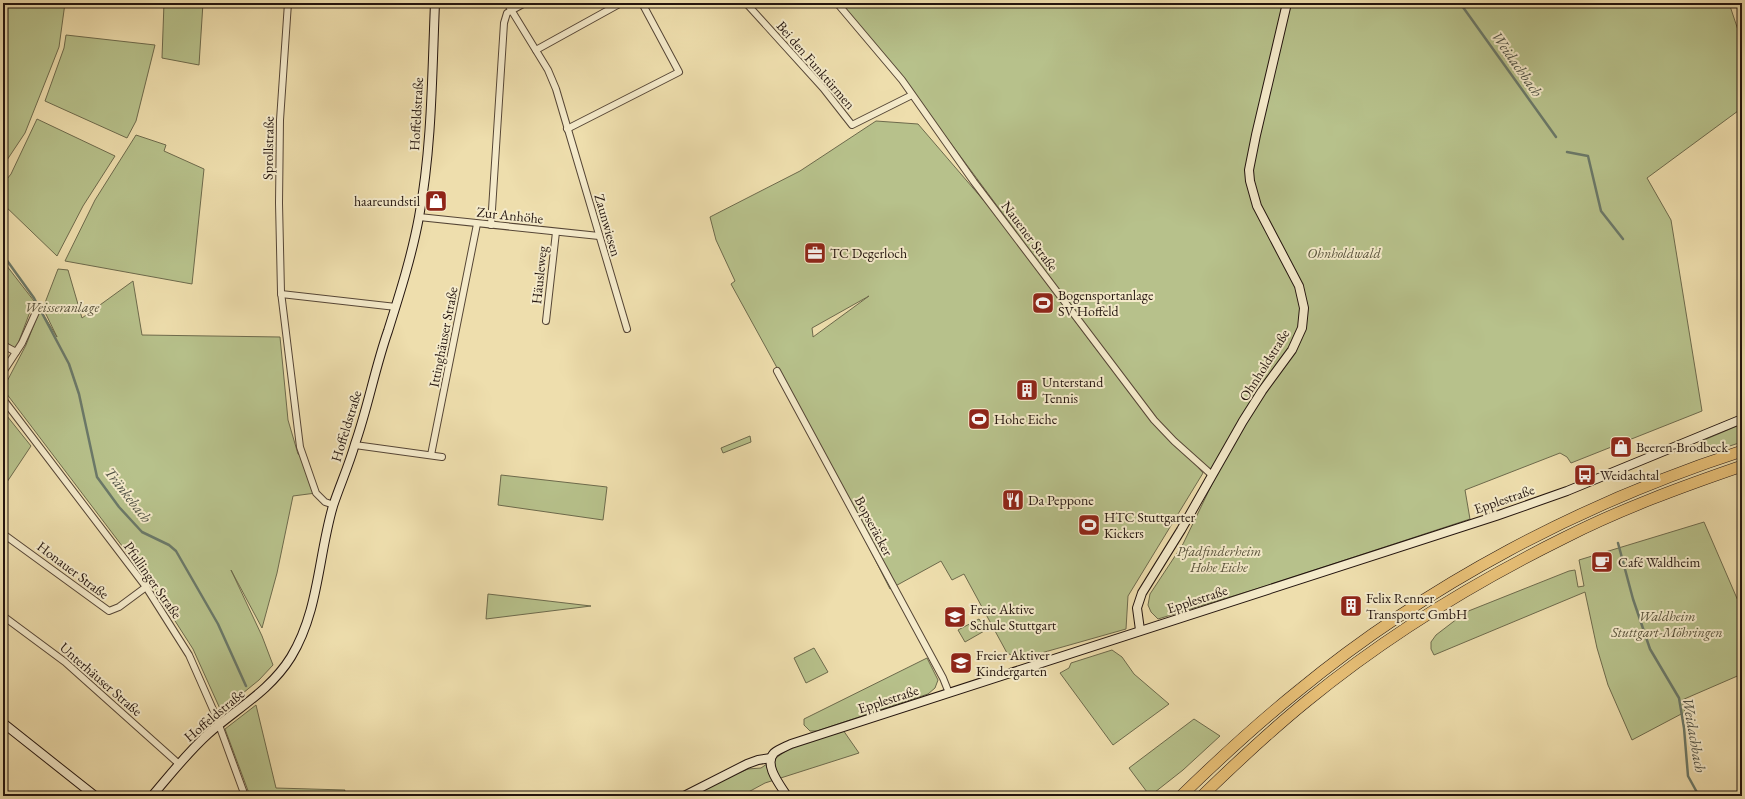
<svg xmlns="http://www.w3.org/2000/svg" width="1745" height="799" viewBox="0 0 1745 799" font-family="'EB Garamond',serif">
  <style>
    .green { fill: #b7c18b; stroke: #6d6a4c; fill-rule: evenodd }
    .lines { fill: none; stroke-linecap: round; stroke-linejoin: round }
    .stream { stroke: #6b7969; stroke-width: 2.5 }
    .street-casing { stroke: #564636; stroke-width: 8 }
    .secondary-casing { stroke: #23140e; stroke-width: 10 }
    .highway-casing { stroke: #23140e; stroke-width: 12 }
    .street { stroke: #f4eaca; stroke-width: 6 }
    .secondary { stroke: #f4eaca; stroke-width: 8 }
    .highway { stroke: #e7bf76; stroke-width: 11 }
    .labels { text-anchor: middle; stroke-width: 4; stroke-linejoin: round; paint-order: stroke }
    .street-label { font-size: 14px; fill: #23140e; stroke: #f4eaca }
    .poi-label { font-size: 14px; fill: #23140e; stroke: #f4eaca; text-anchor: start }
    .park-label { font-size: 14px; font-style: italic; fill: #57513a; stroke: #f4eaca }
    .water-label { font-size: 15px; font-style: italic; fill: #4d4f43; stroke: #f4eaca }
  </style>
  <rect width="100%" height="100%" fill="#eedead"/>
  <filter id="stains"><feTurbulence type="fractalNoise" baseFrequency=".005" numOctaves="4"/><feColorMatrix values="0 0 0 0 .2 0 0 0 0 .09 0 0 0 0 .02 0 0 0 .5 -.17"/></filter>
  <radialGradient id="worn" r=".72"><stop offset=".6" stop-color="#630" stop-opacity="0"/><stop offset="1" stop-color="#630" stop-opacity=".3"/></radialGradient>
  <g class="green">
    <polygon points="3,3 65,3 59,47 50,70 25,133 3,166"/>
    <polygon points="164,3 203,3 199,65 162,58"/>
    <path d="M841,3H1729L1740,36L1742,53V108L1647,178L1671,220L1702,411L1571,463L1567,457L1560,453L1465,490L1470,519L1269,585L1158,619L1151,612L1148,605L1150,594L1183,544L1216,476L1173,438L1203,473L1128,596L1126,629L1020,659L1007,653L964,574L952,580L941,561L890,589L775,364L731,284L735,281L716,240L710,217L800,171L876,121L918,124L991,209L1096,349L1144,404L912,91ZM869,296L813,337V336L812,328Z"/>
    <polygon points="66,35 155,45 136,121 127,138 45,101 64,48"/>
    <polygon points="37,119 115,156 83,206 57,256 3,204 3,184 11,174"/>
    <polygon points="136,135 166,145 164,151 204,169 192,284 65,261 95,200"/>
    <polygon points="3,261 34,301 16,349 3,340"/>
    <polygon points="58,269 68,270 82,318 133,281 142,335 280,337 288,420 298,454 303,459 316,493 293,496 277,573 262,628 231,570 262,636 273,665 259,680 221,711 193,649 154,588 3,389 26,345 40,309 57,337 43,308"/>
    <polygon points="3,411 31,446 3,488"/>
    <polygon points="1742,424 1742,442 1708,453 1704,440"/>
    <polygon points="750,436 751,442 723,453 721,448"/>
    <polygon points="501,475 607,487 603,520 498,505"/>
    <polygon points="1704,522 1742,610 1742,674 1682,700 1685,712 1632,740 1608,685 1597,648 1585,592 1434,655 1431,649 1431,642 1436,635 1466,612 1569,571 1575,570 1578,587 1584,586 1579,560"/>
    <polygon points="488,594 591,606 486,619"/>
    <polygon points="979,619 986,630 965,642 958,630"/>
    <polygon points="814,648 828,672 806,683 794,658"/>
    <polygon points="1112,650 1122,657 1134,674 1169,704 1113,745 1060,673 1069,668 1071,663"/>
    <polygon points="927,658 938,680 935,688 928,694 817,731 810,731 804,725 804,719"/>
    <polygon points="256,705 276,788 345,790 343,796 250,796 225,729"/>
    <polygon points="1194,719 1220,736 1183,770 1150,796 1129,768"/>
    <polygon points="843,730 859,753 765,783 741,796 692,796 736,774 748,769 761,768 789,749 801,744"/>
  </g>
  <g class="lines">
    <g class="stream">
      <polyline points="1460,3 1556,137"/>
      <polyline points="1567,152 1588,156 1601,211 1623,239"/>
      <polyline points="3,255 34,298 69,364 79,394 97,477 119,507 142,532 169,545 176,551 218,624 246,686"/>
      <polyline points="1618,543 1633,599 1650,649 1679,698 1684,728 1688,776 1699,796"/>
    </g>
    <g class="street-casing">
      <g id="street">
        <polyline points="288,3 280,120 279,203 281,292 300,447 316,493 325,502 334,505"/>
        <polyline points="507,3 548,70 556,89 627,329"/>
        <polyline points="746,3 823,88 852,125 912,95"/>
        <polyline points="837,3 902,80 974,182 1154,420 1174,441 1212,475"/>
        <polyline points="536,50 621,3"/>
        <polyline points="567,129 679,72 642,3"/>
        <polyline points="419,217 599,236"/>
        <polyline points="491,225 504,23 507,13 525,3"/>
        <polyline points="281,294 396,307"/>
        <polyline points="546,321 556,232"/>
        <polyline points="3,345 16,352"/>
        <polyline points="777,371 943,678 949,693"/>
        <polyline points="3,372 22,343 36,312"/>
        <polyline points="3,399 146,587 189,655 215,714 245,796"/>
        <polyline points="355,445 442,457"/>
        <polyline points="431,455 477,224"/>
        <polyline points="6,536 109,611 119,607 146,587"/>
        <polyline points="3,616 65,662 179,764"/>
      </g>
    </g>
    <g class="secondary-casing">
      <g id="secondary">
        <polyline points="1140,630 1137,608 1142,593 1181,530 1243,421 1262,391 1292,350 1302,328 1304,308 1299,286 1257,206 1250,181 1249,170 1256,135 1287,3"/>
        <polyline points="3,723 95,796"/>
        <path d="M152,796C170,775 187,753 208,734C236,709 270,691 291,657C319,611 318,557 333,506C340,485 349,465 355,444C368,407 375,368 388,331C400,293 412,255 419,217C432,147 432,74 435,3"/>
        <polyline points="684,796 747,764 758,760 771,758"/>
        <path d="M787,796C781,786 763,765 774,753C779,749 785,747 791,744L1496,516L1567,491L1742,419"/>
      </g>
    </g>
    <g class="highway-casing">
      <g id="highway">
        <path d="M1181,796C1219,759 1257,724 1298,691C1428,584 1582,503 1742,451"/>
        <path d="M1202,796C1236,763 1270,731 1307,701C1385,637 1473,583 1564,538C1621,509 1681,487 1742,466"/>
      </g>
    </g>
    <use href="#street" class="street"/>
    <use href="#secondary" class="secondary"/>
    <use href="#highway" class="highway"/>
  </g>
  <defs>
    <g id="shop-square" transform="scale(1.15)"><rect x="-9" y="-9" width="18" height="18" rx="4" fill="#8f2418" stroke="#f4eaca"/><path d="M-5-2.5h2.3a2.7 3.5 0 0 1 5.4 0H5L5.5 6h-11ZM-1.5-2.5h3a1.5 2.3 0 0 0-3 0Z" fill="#fff"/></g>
    <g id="office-square" transform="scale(1.15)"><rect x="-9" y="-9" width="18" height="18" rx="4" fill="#8f2418" stroke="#f4eaca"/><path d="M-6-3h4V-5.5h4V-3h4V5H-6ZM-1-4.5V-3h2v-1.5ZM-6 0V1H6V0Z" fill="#fff"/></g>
    <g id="stadium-square" transform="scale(1.15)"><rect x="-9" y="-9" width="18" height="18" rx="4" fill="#8f2418" stroke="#f4eaca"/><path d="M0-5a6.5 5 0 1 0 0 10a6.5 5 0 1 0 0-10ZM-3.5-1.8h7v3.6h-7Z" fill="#fff"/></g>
    <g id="building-square" transform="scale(1.15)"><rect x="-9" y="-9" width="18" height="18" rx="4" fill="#8f2418" stroke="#f4eaca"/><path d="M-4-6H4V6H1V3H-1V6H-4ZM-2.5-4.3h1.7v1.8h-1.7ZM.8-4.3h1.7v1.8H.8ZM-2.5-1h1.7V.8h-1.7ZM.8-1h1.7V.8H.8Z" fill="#fff"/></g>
    <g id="bus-square" transform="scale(1.15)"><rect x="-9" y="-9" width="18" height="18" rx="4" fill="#8f2418" stroke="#f4eaca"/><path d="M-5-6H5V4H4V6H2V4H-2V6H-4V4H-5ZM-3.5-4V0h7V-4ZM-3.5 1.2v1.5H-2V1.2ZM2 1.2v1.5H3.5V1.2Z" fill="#fff"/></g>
    <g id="restaurant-square" transform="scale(1.15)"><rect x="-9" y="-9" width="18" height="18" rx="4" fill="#8f2418" stroke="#f4eaca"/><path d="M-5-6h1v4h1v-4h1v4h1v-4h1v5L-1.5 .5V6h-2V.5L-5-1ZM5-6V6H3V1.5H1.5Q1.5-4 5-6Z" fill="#fff"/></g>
    <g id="cafe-square" transform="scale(1.15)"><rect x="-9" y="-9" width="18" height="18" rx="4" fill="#8f2418" stroke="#f4eaca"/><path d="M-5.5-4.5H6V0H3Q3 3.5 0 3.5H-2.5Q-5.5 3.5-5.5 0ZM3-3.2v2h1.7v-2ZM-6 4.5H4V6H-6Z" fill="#fff"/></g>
    <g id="school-square" transform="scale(1.15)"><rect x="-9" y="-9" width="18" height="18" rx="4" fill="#8f2418" stroke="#f4eaca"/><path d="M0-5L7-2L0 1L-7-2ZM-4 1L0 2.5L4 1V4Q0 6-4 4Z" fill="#fff"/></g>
  </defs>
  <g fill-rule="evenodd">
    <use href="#shop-square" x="436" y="201"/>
    <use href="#office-square" x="815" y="253"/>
    <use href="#stadium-square" x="1043" y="303"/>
    <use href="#building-square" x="1027" y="390"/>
    <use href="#stadium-square" x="979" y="419"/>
    <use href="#shop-square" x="1621" y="447"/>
    <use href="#bus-square" x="1585" y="475"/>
    <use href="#restaurant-square" x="1013" y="500"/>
    <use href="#stadium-square" x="1089" y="525"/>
    <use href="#cafe-square" x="1602" y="562"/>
    <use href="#building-square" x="1351" y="606"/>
    <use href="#school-square" x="955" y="617"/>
    <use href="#school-square" x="961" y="663"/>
  </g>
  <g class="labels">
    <g class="street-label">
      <text transform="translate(816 65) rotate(49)" y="5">Bei den Funktürmen</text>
      <text transform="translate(416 114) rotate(-87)" y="5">Hoffeldstraße</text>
      <text transform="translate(268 148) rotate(-89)" y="5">Sprollstraße</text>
      <text transform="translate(510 215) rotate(6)" y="5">Zur Anhöhe</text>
      <text transform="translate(608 225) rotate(74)" y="5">Zaunwiesen</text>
      <text transform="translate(1030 236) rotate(53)" y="5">Nauener Straße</text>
      <text transform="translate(539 275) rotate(-84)" y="5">Häusleweg</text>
      <text transform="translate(443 337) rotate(-79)" y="5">Ittinghäuser Straße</text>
      <text transform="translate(1264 365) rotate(-58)" y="5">Ohnholdstraße</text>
      <text transform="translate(346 426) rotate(-73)" y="5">Hoffeldstraße</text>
      <text transform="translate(1504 499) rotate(-19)" y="5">Epplestraße</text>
      <text transform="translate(874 526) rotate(62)" y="5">Bopseräcker</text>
      <text transform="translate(73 570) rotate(37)" y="5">Honauer Straße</text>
      <text transform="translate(153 580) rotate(55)" y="5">Pfullinger Straße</text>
      <text transform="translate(1197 599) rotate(-18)" y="5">Epplestraße</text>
      <text transform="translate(101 679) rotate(41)" y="5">Unterhäuser Straße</text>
      <text transform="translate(888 699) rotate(-18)" y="5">Epplestraße</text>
      <text transform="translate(214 715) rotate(-40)" y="5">Hoffeldstraße</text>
    </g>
    <g class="poi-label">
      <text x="420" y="206" text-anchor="end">haareundstil</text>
      <text x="830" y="258">TC Degerloch</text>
      <text x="1058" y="300">Bogensportanlage<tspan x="1058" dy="16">SV Hoffeld</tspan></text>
      <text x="1042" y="387">Unterstand<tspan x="1042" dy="16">Tennis</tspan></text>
      <text x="994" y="424">Hohe Eiche</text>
      <text x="1636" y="452">Beeren-Brodbeck</text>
      <text x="1600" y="480">Weidachtal</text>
      <text x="1028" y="505">Da Peppone</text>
      <text x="1104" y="522">HTC Stuttgarter<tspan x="1104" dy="16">Kickers</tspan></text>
      <text x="1618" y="567">Café Waldheim</text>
      <text x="1366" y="603">Felix Renner<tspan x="1366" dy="16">Transporte GmbH</tspan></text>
      <text x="970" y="614">Freie Aktive<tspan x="970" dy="16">Schule Stuttgart</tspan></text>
      <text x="976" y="660">Freier Aktiver<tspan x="976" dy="16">Kindergarten</tspan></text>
    </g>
    <g class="park-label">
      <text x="1344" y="258">Ohnholdwald</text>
      <text x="62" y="312">Weisseranlage</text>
      <text x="1219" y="556">Pfadfinderheim<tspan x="1219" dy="16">Hohe Eiche</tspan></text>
      <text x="1667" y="621">Waldheim<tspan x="1667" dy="16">Stuttgart-Möhringen</tspan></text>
    </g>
    <g class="water-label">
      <text transform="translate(1517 64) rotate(55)" y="5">Weidachbach</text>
      <text transform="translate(128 495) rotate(52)" y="5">Tränkebach</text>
      <text transform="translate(1694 735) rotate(80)" y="5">Weidachbach</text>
    </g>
  </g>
  <rect width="1745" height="799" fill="none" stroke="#eedead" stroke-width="16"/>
  <rect x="4" y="4" width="1737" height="791" fill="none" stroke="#23140e" stroke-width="2"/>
  <rect x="8" y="8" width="1729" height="783" fill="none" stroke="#23140e"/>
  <rect width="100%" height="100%" filter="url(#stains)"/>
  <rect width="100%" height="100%" fill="url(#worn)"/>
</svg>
